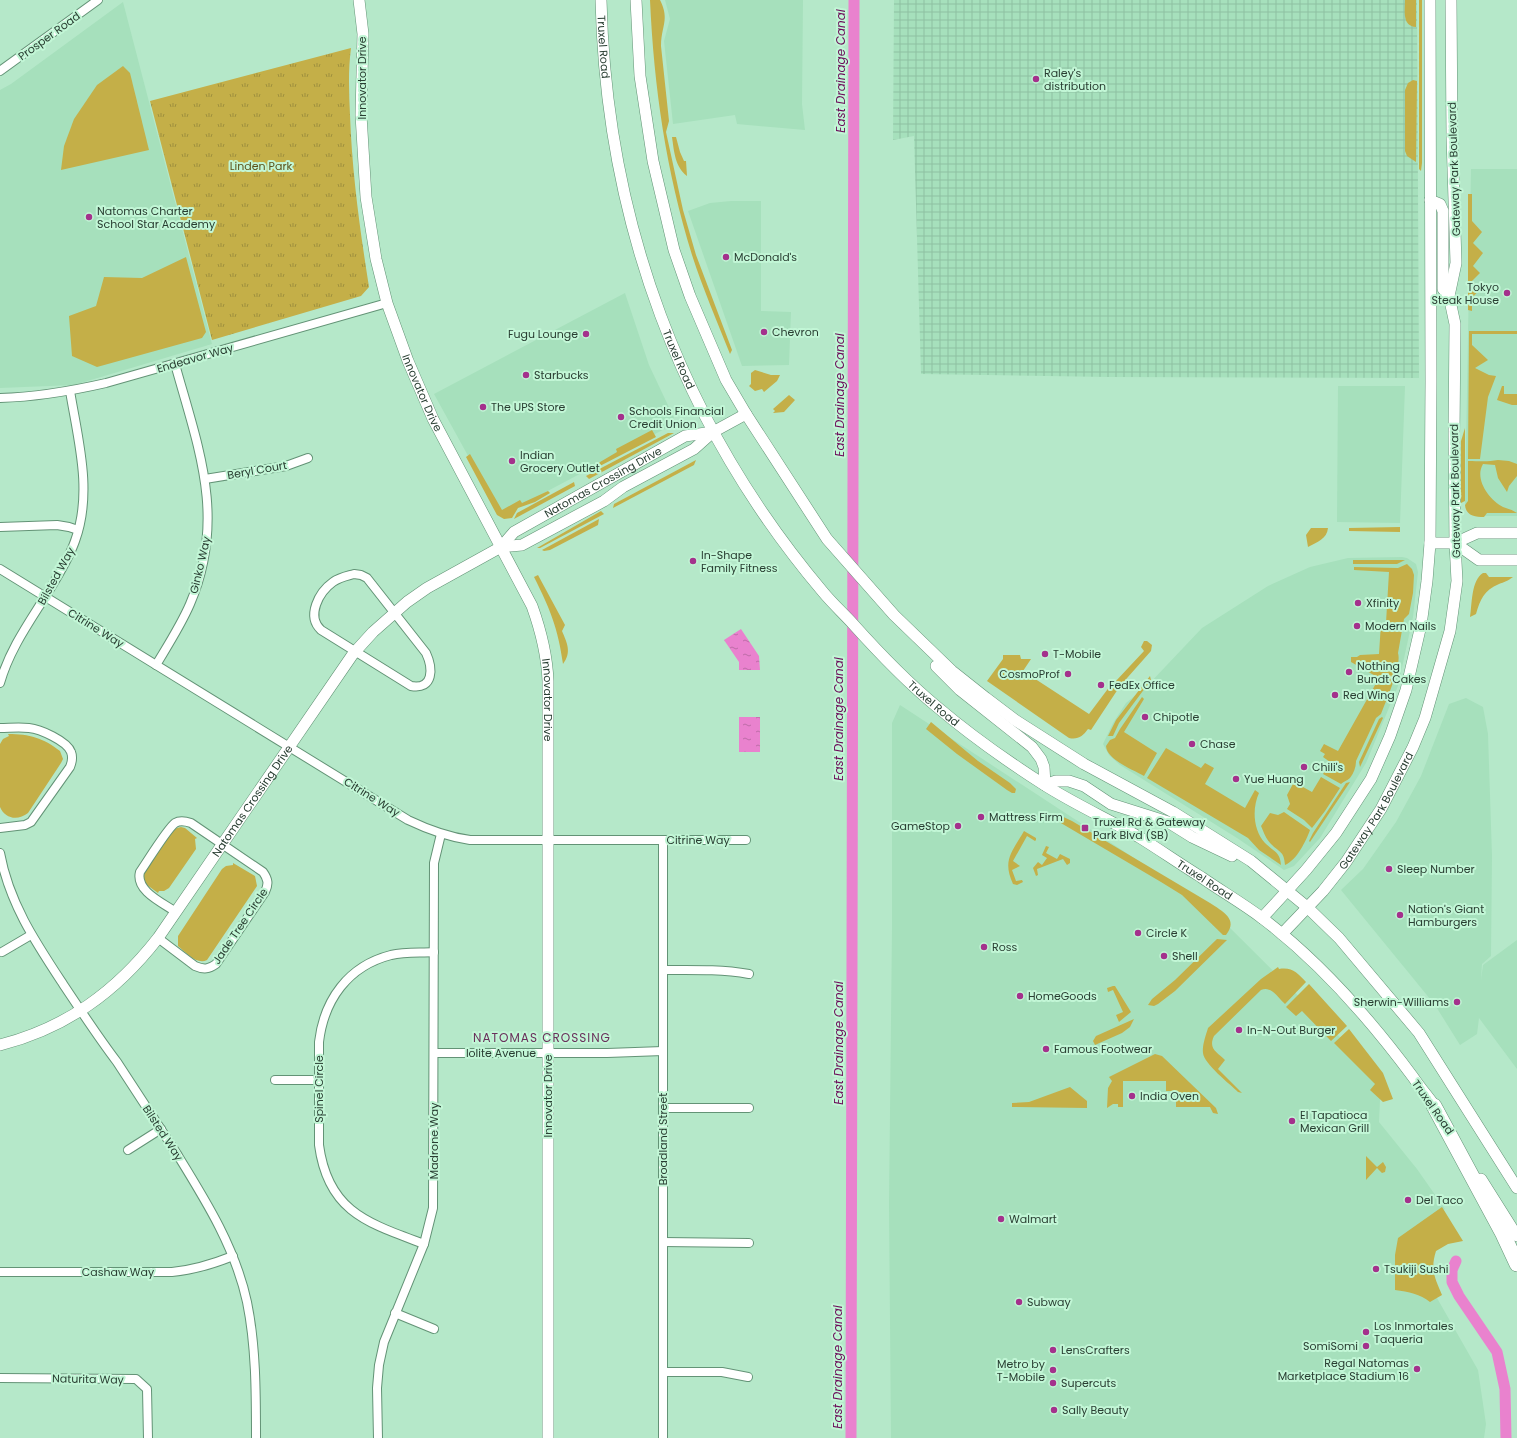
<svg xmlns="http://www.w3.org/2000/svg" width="1517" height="1438" viewBox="0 0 1517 1438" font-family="Poppins,sans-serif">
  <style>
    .built { fill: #a6e0bc }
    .industrial { fill: url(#industrial-grid) }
    .grass { fill: #c4af48 }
    .park { fill: url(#park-tufts) }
    .water { fill: url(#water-ripples) }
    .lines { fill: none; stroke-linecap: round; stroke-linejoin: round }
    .canal { stroke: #e982ce; stroke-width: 11 }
    .street-casing { stroke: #639376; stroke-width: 10 }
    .secondary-casing { stroke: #639376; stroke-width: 12 }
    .highway-casing { stroke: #639376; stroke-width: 16 }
    .street { stroke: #fff; stroke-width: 8 }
    .secondary { stroke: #fff; stroke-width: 11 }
    .highway { stroke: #fff; stroke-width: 15 }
    .poi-dot { fill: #a4318c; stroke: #c2f6d6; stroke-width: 1.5 }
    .labels { text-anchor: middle; stroke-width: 4; stroke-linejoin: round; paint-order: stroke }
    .street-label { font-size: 11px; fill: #293e32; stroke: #c2f6d6 }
    .poi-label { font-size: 11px; fill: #293e32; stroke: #c2f6d6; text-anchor: start }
    .park-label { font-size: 11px; fill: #5c511a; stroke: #c2f6d6 }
    .water-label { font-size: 12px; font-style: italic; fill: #6b0b59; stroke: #c2f6d6 }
    .neighbourhood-label { font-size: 12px; letter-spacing: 1px; fill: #69305b; stroke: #c2f6d6 }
  </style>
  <defs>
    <pattern id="industrial-grid" width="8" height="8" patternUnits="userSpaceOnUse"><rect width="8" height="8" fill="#a6e0bc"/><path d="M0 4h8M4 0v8" fill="none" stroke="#8fc1a2"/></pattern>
    <pattern id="park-tufts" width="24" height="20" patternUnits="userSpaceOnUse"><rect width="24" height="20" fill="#c4af48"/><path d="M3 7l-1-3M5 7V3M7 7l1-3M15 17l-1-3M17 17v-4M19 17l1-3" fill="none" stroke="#9f903d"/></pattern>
    <pattern id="water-ripples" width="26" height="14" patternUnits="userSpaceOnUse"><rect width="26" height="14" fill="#e982ce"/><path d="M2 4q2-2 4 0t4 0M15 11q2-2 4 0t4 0" fill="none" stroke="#bd6ca8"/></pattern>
  </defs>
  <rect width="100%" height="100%" fill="#b5e8c9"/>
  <g class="built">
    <polygon points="665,0 803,0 802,104 805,130 737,124 735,115 673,124 664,41 670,19"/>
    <polygon points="123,2 212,344 74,385 0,388 0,90 11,84"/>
    <polygon points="1471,169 1517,169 1517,516 1483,516 1465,504"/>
    <polygon points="731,201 761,201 761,311 791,312 789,365 742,366 688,211 710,203"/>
    <polygon points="625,293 649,365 674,418 672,425 510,511 499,512 434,394"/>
    <polygon points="1338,386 1405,386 1400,523 1337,522"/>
    <polygon points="1402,557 1407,558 1416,564 1418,572 1413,617 1398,686 1366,763 1320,838 1294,866 1284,870 1237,838 1120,765 1109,755 1103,744 1113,723 1126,703 1148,685 1202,628 1268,586 1310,567 1348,558"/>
    <polygon points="1466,698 1483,707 1488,734 1492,856 1491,956 1482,964 1481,980 1483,965 1517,940 1517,1069 1479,1018 1477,1034 1460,1045 1435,1005 1341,890 1363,869 1396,822 1421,776 1449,704"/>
    <polygon points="900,705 1209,907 1381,1078 1379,1122 1417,1169 1445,1209 1398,1240 1433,1291 1478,1370 1486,1424 1484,1438 891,1438 889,1205 892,928 892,723"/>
  </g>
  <polygon class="industrial" points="894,0 1417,0 1419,378 1107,377 921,374 914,136 893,140"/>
  <g class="grass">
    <path d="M650,0H660C670,20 661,26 661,46L669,121L666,132L683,210L696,255L732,350L730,354C717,321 703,289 692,255C666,170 654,88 650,0Z"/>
    <path d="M1405,0H1416V27C1402,26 1405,11 1405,0Z"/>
    <polygon points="1419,0 1422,0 1422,163 1421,171 1419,169"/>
    <polygon points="123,66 130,73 149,150 61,170 64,146 74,119 97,85"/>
    <polygon points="1413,80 1417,81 1416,162 1407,156 1405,151 1405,90 1408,83"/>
    <path d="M672,137H676L680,152L684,161H686L687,176C675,167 674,151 672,137Z"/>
    <polygon points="1468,194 1472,194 1472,221 1482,232 1473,243 1483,253 1473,266 1480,273 1472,281 1480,289 1472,298 1472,311 1468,310"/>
    <polygon points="186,257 206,332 202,338 97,367 72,356 69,316 96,306 104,277 142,278"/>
    <polygon points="1469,331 1517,331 1517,334 1472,334 1472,345 1488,360 1475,368 1489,375 1496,376 1488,397 1480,459 1468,459"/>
    <polygon points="755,370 771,375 780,375 777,381 764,392 762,389 755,391 749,386 751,384 751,373"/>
    <polygon points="1502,386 1504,386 1504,394 1517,394 1517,405 1512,405 1497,400"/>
    <polygon points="789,395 795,400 784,412 773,413 775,411 773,409"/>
    <polygon points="1465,428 1465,501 1461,503 1461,441"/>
    <polygon points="652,430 656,437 596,468 595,465 617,452 616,449"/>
    <polygon points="668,433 674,433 589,479 586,476"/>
    <polygon points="470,454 502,510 520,500 522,503 548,491 550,493 535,502 518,508 512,518 504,519 497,515 466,457"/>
    <polygon points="696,460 694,465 613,508 614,504"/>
    <path d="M1498,460L1509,461L1517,464V476L1509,486L1507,492L1498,478L1495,465L1483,464C1474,479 1489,500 1503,507C1508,509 1513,510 1517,513H1487L1484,517C1475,517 1466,516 1465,505L1468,501V461C1479,461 1488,462 1498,460Z"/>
    <polygon points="574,482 575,486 514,519 517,513"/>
    <polygon points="601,511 604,514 540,548 537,548"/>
    <polygon points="599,519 598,525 550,550 544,551 542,550"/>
    <polygon points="1400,527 1400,532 1349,531 1349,528"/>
    <path d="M1311,528H1328C1327,539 1317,542 1308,547L1306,535Z"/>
    <polygon points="1353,560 1405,560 1397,564 1353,564"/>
    <path d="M1407,564L1412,569L1414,575L1413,593L1409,614L1404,619L1398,653C1402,665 1386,701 1381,714L1376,718L1356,761C1356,767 1354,773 1350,778C1347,781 1344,781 1341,784L1323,774L1330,762L1323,757L1325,754L1320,751L1324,744L1338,751L1379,678L1351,662V657H1357L1360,655L1379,654L1381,623H1386L1389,572L1354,570V567L1398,568Z"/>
    <path d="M1483,573H1486L1489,577H1513C1508,581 1504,582 1499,584C1484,590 1480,600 1476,614L1470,617C1472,605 1471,580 1483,573Z"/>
    <path d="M538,575L565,625L562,631C567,643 572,652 563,664C558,628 550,609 534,577Z"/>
    <path d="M1144,641H1147L1152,645L1151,651L1120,686L1091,730L1088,729C1083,736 1078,740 1069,738L987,681L1003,659V655H1020L1021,659H1031L1023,671L1089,714L1110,686L1108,683L1110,680L1115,682L1144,651L1141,647Z"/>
    <polygon points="1150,676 1151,680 1119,723 1113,736 1108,736 1116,720"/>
    <path d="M1142,697L1144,699L1124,732L1157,753L1144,776C1132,769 1107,760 1106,746L1110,740L1115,738L1120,729Z"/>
    <polygon points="1382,717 1383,718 1360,767 1359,762 1379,719"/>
    <polygon points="931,722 978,761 1010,783 1016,789 1015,793 1012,793 1007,790 957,754 926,729"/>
    <path d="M8,734C30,734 43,738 60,751L63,759L61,763L28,813C18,821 5,819 0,807V744L3,739L9,736Z"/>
    <path d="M1166,748L1201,768L1205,763L1214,768L1205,784L1245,808L1255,790L1259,793C1252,808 1253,830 1265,843C1274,852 1280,851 1281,865L1259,850L1248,838L1147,778Z"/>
    <polygon points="1321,777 1340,788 1325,811 1312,828 1304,820 1287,809 1290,804 1287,795 1294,782 1312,792"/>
    <polygon points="1350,782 1310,842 1309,841 1313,833 1346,783"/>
    <path d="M1284,812L1310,830C1306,841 1297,860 1285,865C1284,851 1280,853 1271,844C1266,839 1264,833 1261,826L1270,813L1278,815Z"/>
    <path d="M1051,813L1057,814L1072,821L1210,903C1222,911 1239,919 1226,935H1223L1182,895L1161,882L1049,816Z"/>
    <polygon points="181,827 185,828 197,838 195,839 196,849 169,888 164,891 159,891 158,893 143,882 143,874 171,832 177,828"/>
    <path d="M1024,831L1036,838V840L1035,841L1027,836L1013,861L1020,866L1012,870L1016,881L1022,880L1023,882L1017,885L1013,884C1002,860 1012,852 1024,831Z"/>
    <polygon points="1046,846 1049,847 1046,853 1057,859 1060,854 1070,859 1070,863 1067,865 1063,859 1037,869 1038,875 1036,876 1033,868 1038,862 1042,865 1047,858 1042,855"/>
    <path d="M233,863L255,876L257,886L207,960C197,965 186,953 178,946V936L222,869L226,866L233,865Z"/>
    <polygon points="1217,939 1227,940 1175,991 1158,1004 1154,1006 1148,1005 1152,999 1175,980"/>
    <path d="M1278,967L1279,969C1293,967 1297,973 1306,982L1285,1004C1278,998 1271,985 1261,990L1214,1036C1208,1049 1217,1052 1225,1060L1218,1069L1242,1093L1238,1092C1230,1084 1204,1064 1203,1053C1202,1045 1206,1035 1208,1028L1261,979Z"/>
    <polygon points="1309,984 1347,1026 1331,1041 1302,1011 1296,1016 1286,1007"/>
    <polygon points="1113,986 1115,986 1131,1012 1119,1022 1116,1015 1123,1012 1113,990 1108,992 1107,988"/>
    <polygon points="1134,1019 1130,1027 1122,1033 1095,1045 1093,1041 1096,1036"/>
    <polygon points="1349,1029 1383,1073 1393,1099 1383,1102 1370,1090 1375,1084 1334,1043"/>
    <polygon points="1155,1054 1162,1056 1216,1108 1218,1114 1213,1113 1210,1107 1176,1107 1176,1091 1166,1091 1166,1081 1123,1081 1123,1107 1118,1107 1118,1104 1113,1104 1107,1108 1108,1088 1112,1081 1109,1077"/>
    <polygon points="1070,1087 1087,1101 1087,1108 1012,1107 1012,1103 1029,1102"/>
    <polygon points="1366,1156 1377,1167 1383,1162 1386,1167 1385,1172 1382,1173 1377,1168 1366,1180"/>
    <path d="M1442,1207L1463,1241L1448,1244L1436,1251C1430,1270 1435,1278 1442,1295L1430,1302C1420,1294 1409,1292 1395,1290V1255L1398,1238Z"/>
  </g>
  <path class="park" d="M351,48C348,71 349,93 350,115C352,173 360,230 369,287L361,296L212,340L150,101Z"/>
  <g class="water">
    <polygon points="741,629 759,656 760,670 739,670 739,662 724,640"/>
    <rect x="739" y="717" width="21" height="35"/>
  </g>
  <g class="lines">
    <g class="canal">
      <polyline points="1456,1261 1452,1270 1452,1282 1459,1296 1497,1352 1505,1389 1506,1438"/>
      <polyline points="851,1438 854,0"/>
    </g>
    <g class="street-casing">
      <g id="street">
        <polyline points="0,71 98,0"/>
        <path d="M0,398C36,397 71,391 106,383L387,303"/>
        <polyline points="205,479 286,466 308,458"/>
        <polyline points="0,527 57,525 69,527 78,530"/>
        <path d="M0,569L408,820C429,830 448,837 470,840H746"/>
        <path d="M354,574L361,575L367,578L426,653C433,668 434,690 411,686L321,630C306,616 319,592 333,582C340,577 347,576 354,574Z"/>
        <path d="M156,665C168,645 181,625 190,604C227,518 198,447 175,364"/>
        <path d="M0,683C9,651 28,624 45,597C56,579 68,561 75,541C93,492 78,440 70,391"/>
        <path d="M0,728C9,728 19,727 29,728C40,729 67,741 71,752C73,757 72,762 70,767L31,822L25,825L0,828"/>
        <path d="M0,853C9,903 36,943 63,984C81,1011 98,1037 117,1062C137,1093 157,1123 177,1154C206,1201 235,1247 247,1302C256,1346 256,1393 256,1438"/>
        <path d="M158,938L195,966C204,970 209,969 216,964L265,892C269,884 268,879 263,872L191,823C185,821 180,820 175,823C167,829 147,862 140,872C135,891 163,903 176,912"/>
        <polyline points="2,952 31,935"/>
        <path d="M663,970C692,970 720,969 749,974"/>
        <polyline points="434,1053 607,1053 663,1051"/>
        <polyline points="275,1080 319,1080"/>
        <polyline points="663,1108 749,1108"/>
        <polyline points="128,1150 161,1129"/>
        <polyline points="663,1242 749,1243"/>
        <path d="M424,1244C368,1223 328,1212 319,1145V1042C324,1000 348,966 391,955C405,952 420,953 434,952"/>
        <path d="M0,1272H172C194,1270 213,1264 233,1256"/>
        <polyline points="395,1313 434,1329"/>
        <polyline points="663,1372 722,1372 748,1377"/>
        <polyline points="0,1378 136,1379 147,1389 148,1438"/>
        <polyline points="378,1438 377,1388 379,1365 384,1342 424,1244 433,1208 434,863 441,834"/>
        <polyline points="663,1438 663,840"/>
      </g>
    </g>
    <g class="secondary-casing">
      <g id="secondary">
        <path id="s1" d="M359,0L363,34L361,115L366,197L376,259L387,303L408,361L433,419L532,606C541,631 547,655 548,681V1438"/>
        <path id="s2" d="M601,0C606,220 681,424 823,592C832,603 843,613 853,624C879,653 907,682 936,706C969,734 1007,761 1043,784C1074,804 1108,819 1139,837C1160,850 1180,864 1201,877C1221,891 1242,903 1262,918C1320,962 1370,1019 1413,1077C1421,1089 1431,1100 1439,1112"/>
        <polyline points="636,0 640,76 653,161 674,250 690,296 726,380 746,414 827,539 894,615 952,671 986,698 1015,720 1084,764 1173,812 1251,861 1307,907 1339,938 1419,1033 1517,1188"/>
        <polyline points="1430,200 1440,204 1443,211 1443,289 1449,296"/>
        <polyline points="1430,543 1455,543 1477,533 1517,533"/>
        <polyline points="1455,543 1479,560 1517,560"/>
        <polyline points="501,547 522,545 604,501 623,487 694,449 713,432 746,414"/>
        <polyline points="936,666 960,690 1032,747 1041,759 1044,767 1045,785"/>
        <polyline points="1045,785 1056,781 1069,781 1084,786 1111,804 1168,822 1192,837 1232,856"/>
        <polyline points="1262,918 1306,870 1336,833 1371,779 1390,736 1406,690 1421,625 1427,581 1430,543 1431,381 1430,0"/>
        <path id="s3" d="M1282,934L1323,891L1346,862L1381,809L1413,747L1425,718L1450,631L1457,581L1455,543L1454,434L1455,324L1449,296L1456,263L1452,137L1451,0"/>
        <path id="s4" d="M0,1045C66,1028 116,992 158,938L353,654L373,632L407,602L427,588L501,547L514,532L685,436L713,432"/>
        <polyline points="1481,1179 1517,1236"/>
      </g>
    </g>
    <g class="highway-casing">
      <polyline id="highway" points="1434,1106 1503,1234 1517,1264"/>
    </g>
    <use href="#street" class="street"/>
    <use href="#secondary" class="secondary"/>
    <use href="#highway" class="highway"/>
  </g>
  <g class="poi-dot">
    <circle cx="1036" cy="79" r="4"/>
    <circle cx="89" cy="217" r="4"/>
    <circle cx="726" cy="257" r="4"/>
    <circle cx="1507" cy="293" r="4"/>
    <circle cx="764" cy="332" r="4"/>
    <circle cx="586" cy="334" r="4"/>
    <circle cx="526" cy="375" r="4"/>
    <circle cx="483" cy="407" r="4"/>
    <circle cx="621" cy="417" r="4"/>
    <circle cx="512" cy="461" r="4"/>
    <circle cx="693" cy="561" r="4"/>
    <circle cx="1358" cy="603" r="4"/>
    <circle cx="1357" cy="626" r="4"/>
    <circle cx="1045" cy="654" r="4"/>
    <circle cx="1349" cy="672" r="4"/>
    <circle cx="1068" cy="674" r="4"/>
    <circle cx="1101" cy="685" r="4"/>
    <circle cx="1335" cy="695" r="4"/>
    <circle cx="1145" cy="717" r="4"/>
    <circle cx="1192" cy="744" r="4"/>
    <circle cx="1304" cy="767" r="4"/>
    <circle cx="1236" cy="779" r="4"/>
    <circle cx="981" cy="817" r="4"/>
    <circle cx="958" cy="826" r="4"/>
    <rect x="1081" y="824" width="8" height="8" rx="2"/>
    <circle cx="1389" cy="869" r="4"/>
    <circle cx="1400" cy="915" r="4"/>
    <circle cx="1138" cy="933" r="4"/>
    <circle cx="984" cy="947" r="4"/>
    <circle cx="1164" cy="956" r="4"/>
    <circle cx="1020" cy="996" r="4"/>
    <circle cx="1457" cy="1002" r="4"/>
    <circle cx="1239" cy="1030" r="4"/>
    <circle cx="1046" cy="1049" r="4"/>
    <circle cx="1132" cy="1096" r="4"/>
    <circle cx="1292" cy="1121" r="4"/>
    <circle cx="1408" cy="1200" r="4"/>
    <circle cx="1001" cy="1219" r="4"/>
    <circle cx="1376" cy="1269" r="4"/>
    <circle cx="1019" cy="1302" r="4"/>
    <circle cx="1366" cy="1332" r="4"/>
    <circle cx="1366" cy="1346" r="4"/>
    <circle cx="1053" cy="1350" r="4"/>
    <circle cx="1417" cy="1369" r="4"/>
    <circle cx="1053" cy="1370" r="4"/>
    <circle cx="1053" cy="1383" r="4"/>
    <circle cx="1054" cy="1410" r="4"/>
  </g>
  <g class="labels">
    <g class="street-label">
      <text transform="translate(49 36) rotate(-36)" y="4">Prosper Road</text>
      <text dy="4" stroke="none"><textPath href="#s2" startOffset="47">Truxel Road</textPath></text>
      <text transform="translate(362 78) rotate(-90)" y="4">Innovator Drive</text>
      <text transform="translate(1454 169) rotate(-92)" y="4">Gateway Park Boulevard</text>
      <text transform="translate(195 358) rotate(-16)" y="4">Endeavor Way</text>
      <text dy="4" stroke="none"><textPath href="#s2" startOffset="370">Truxel Road</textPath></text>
      <text dy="4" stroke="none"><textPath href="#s1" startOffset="402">Innovator Drive</textPath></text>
      <text transform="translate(257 470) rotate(-10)" y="4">Beryl Court</text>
      <text dy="4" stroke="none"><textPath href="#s4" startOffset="845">Natomas Crossing Drive</textPath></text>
      <text transform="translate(1455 491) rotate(-91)" y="4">Gateway Park Boulevard</text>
      <text transform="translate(200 565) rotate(-77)" y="4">Ginko Way</text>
      <text transform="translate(56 576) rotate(-61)" y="4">Bilsted Way</text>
      <text transform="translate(96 628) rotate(32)" y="4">Citrine Way</text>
      <text dy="4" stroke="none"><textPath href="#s1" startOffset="738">Innovator Drive</textPath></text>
      <text dy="4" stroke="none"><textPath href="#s2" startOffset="802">Truxel Road</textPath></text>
      <text transform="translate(372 797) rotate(32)" y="4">Citrine Way</text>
      <text dy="4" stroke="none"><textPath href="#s4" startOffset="361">Natomas Crossing Drive</textPath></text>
      <text dy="4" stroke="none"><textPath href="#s3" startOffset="156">Gateway Park Boulevard</textPath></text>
      <text x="698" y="844">Citrine Way</text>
      <text dy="4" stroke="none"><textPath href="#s2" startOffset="1126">Truxel Road</textPath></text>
      <text transform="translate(240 926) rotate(-56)" y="4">Jade Tree Circle</text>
      <text x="501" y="1057">Iolite Avenue</text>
      <text transform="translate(319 1089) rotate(-90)" y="4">Spinel Circle</text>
      <text transform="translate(548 1096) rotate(-90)" y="4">Innovator Drive</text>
      <text transform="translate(1433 1107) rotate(55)" y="4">Truxel Road</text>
      <text transform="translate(163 1133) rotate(57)" y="4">Bilsted Way</text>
      <text transform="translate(663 1139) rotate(-90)" y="4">Broadland Street</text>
      <text transform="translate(434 1141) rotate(-90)" y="4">Madrone Way</text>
      <text x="118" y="1276">Cashaw Way</text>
      <text transform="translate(88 1379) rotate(1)" y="4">Naturita Way</text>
    </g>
    <g class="poi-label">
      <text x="1044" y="77">Raley's<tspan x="1044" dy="13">distribution</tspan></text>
      <text x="97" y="215">Natomas Charter<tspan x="97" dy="13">School Star Academy</tspan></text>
      <text x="734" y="261">McDonald's</text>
      <text x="1499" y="291" text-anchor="end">Tokyo<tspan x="1499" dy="13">Steak House</tspan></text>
      <text x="772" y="336">Chevron</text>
      <text x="578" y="338" text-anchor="end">Fugu Lounge</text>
      <text x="534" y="379">Starbucks</text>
      <text x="491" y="411">The UPS Store</text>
      <text x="629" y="415">Schools Financial<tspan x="629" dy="13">Credit Union</tspan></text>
      <text x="520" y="459">Indian<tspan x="520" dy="13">Grocery Outlet</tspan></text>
      <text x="701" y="559">In-Shape<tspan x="701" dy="13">Family Fitness</tspan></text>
      <text x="1366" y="607">Xfinity</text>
      <text x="1365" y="630">Modern Nails</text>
      <text x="1053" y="658">T-Mobile</text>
      <text x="1357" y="670">Nothing<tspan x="1357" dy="13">Bundt Cakes</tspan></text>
      <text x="1060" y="678" text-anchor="end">CosmoProf</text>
      <text x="1109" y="689">FedEx Office</text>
      <text x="1343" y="699">Red Wing</text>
      <text x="1153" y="721">Chipotle</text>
      <text x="1200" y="748">Chase</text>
      <text x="1312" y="771">Chili's</text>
      <text x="1244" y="783">Yue Huang</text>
      <text x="989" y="821">Mattress Firm</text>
      <text x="1093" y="826">Truxel Rd &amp; Gateway<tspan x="1093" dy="13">Park Blvd (SB)</tspan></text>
      <text x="950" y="830" text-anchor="end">GameStop</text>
      <text x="1397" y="873">Sleep Number</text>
      <text x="1408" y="913">Nation's Giant<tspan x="1408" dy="13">Hamburgers</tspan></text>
      <text x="1146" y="937">Circle K</text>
      <text x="992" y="951">Ross</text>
      <text x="1172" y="960">Shell</text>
      <text x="1028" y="1000">HomeGoods</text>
      <text x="1449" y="1006" text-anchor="end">Sherwin-Williams</text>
      <text x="1247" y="1034">In-N-Out Burger</text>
      <text x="1054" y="1053">Famous Footwear</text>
      <text x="1140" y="1100">India Oven</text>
      <text x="1300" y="1119">El Tapatioca<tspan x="1300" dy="13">Mexican Grill</tspan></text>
      <text x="1416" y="1204">Del Taco</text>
      <text x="1009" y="1223">Walmart</text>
      <text x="1384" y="1273">Tsukiji Sushi</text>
      <text x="1027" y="1306">Subway</text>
      <text x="1374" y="1330">Los Inmortales<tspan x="1374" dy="13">Taqueria</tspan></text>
      <text x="1358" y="1350" text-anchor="end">SomiSomi</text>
      <text x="1061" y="1354">LensCrafters</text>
      <text x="1409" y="1367" text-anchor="end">Regal Natomas<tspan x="1409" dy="13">Marketplace Stadium 16</tspan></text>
      <text x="1045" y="1368" text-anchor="end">Metro by<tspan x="1045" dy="13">T-Mobile</tspan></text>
      <text x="1061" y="1387">Supercuts</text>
      <text x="1062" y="1414">Sally Beauty</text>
    </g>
    <g class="park-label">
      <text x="261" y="170">Linden Park</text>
    </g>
    <g class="water-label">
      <text transform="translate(841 71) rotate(-90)" y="4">East Drainage Canal</text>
      <text transform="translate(840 395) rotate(-90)" y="4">East Drainage Canal</text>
      <text transform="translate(839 719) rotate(-90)" y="4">East Drainage Canal</text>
      <text transform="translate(839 1043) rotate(-90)" y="4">East Drainage Canal</text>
      <text transform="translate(838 1367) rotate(-90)" y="4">East Drainage Canal</text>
    </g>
    <g class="neighbourhood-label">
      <text x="542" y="1042">NATOMAS CROSSING</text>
    </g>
  </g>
</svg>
